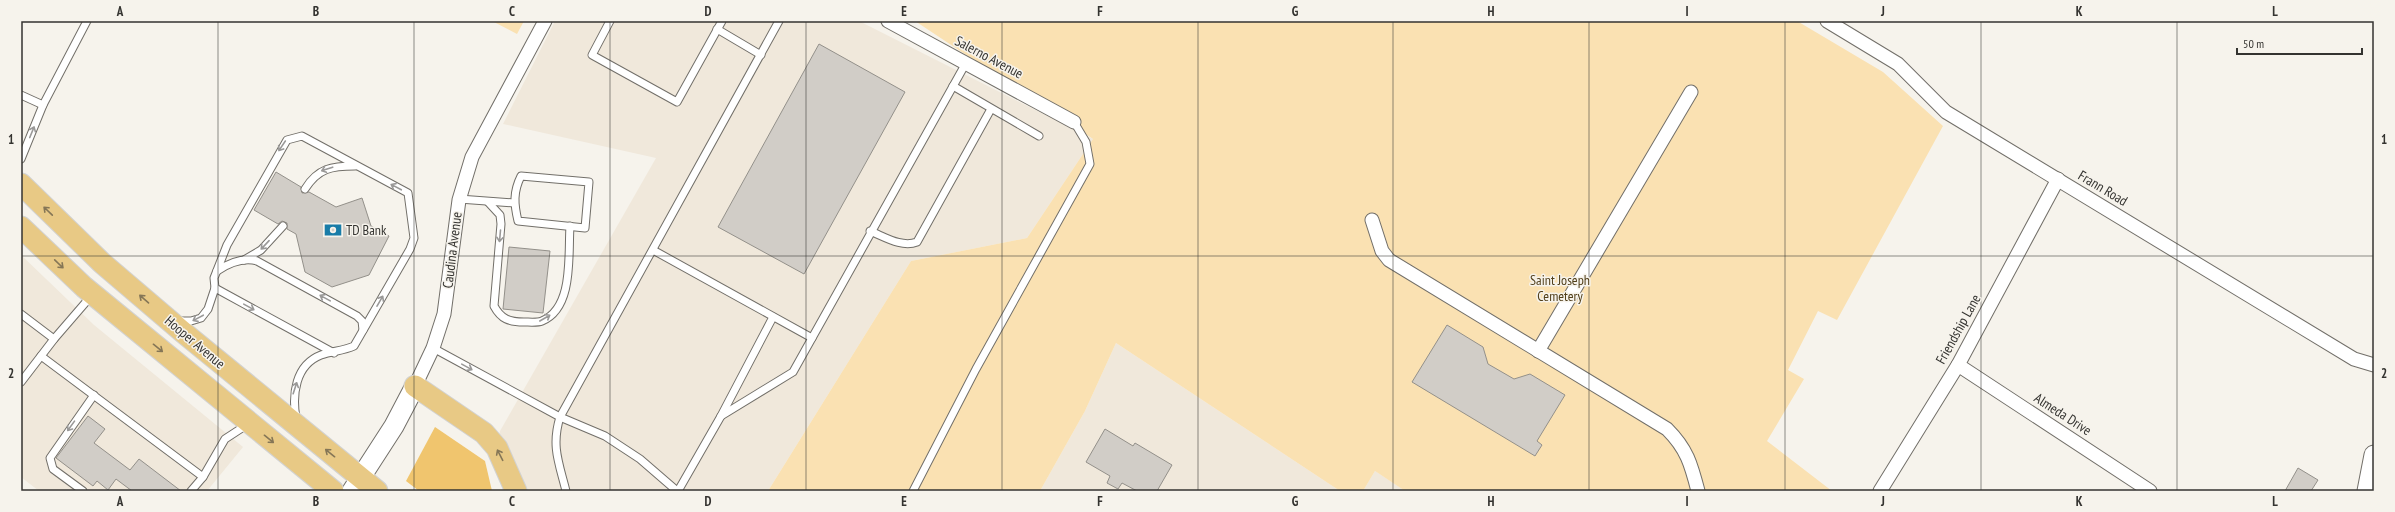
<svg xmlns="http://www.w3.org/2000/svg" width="2395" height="512" viewBox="0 0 2395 512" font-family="'PT Sans Narrow',sans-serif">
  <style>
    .built { fill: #f0e8db }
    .green { fill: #fae1b2 }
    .water { fill: #f0c56e }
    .building { fill: #d1cdc7; stroke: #93908a }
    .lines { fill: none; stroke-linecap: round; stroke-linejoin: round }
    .lane-casing { stroke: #726f69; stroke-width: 9 }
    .street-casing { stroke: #726f69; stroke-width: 15 }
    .secondary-casing { stroke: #726f69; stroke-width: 21 }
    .primary-casing { stroke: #d2d2d1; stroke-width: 23 }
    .lane { stroke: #fff; stroke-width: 7 }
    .street { stroke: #fff; stroke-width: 13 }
    .secondary { stroke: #fff; stroke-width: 19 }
    .primary { stroke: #e8c985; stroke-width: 21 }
    .oneway { stroke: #9a9998 }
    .oneway2 { stroke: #857656 }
    .grid { fill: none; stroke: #343330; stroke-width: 1; stroke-opacity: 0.55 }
    .labels { text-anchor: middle; stroke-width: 3; stroke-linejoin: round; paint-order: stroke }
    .street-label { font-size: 14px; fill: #343330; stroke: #f6f3ec }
    .poi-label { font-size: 14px; fill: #343330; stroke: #f6f3ec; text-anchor: start }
    .park-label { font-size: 14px; fill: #513f1a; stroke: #f6f3ec }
    .neatline { fill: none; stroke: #343330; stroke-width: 1.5 }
    .grid-label { font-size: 13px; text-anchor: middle; font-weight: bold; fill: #343330 }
  </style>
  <rect width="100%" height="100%" fill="#f6f3ec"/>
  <g class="built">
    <polygon points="555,21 859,21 1093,139 1027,238 911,261 768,491 515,491 497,446 500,431 656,158 503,124"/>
    <polygon points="21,255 94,325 243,447 207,491 39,491 21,477"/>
    <polygon points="1116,343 1340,491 1040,491 1085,411"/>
    <polygon points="1375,471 1405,491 1363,491"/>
  </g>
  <g class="green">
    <polygon points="492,21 524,21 517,34"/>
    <polygon points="915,21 1797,21 1883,72 1943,126 1837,320 1818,311 1788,370 1804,379 1767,441 1832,491 1405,491 1375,471 1363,491 1340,491 1116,343 1085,411 1040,491 768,491 911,261 1027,238 1093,139"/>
  </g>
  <polygon class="water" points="435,427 485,461 492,491 419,491 406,481"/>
  <g class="building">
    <polygon points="819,44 905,92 804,274 718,227"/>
    <polygon points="276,172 301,187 302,193 309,192 336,207 362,198 371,226 389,236 369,275 332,287 305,272 296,234 287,229 287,223 282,221 278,224 254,210"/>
    <polygon points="509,247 550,251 543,313 503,309"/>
    <polygon points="1447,325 1483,347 1488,364 1514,379 1530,374 1565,395 1537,441 1542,445 1535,456 1412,382"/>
    <polygon points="88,416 105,429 94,443 130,470 139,459 181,491 132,491 116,479 108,490 97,481 93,486 56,458"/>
    <polygon points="1105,429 1133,446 1135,443 1172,465 1157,491 1137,491 1122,483 1118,489 1107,483 1110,476 1086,462"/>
    <polygon points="2298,468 2318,480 2311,491 2285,491"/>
  </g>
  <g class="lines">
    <g class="lane-casing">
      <g id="lane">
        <polyline points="610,21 592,55 677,102 722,21"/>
        <polyline points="717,29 761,55"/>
        <polyline points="953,86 1039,136"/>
        <polyline points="21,95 43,105"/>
        <polyline points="21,159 43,105 87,21"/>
        <path d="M521,176L589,182L585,228L518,221C514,204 513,192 521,176Z"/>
        <path d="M305,189C318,168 332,166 355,166"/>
        <polyline points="459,199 514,203"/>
        <path d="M488,202L500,215L501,224L494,306C501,319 509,322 524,322C529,322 537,323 542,321C574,308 568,255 570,226"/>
        <path d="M870,231C885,237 902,248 917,242L991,109"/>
        <polyline points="653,250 812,338"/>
        <polyline points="244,260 261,250 283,226"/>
        <path d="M217,271C229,263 242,257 257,261L357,316L362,321L363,330"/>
        <polyline points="215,288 334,353"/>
        <polyline points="21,314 54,339"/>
        <path d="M177,321H191L201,318L208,309L215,288L214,278L227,245L287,140L302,136L408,193L414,238L410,249L354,346C343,351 332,351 321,355C295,365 292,395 296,418"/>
        <polyline points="433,348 560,417 605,436 640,459 677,491"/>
        <polyline points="41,356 203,477"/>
        <polyline points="21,382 54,339 92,295"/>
        <polyline points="721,416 793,372 966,63"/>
        <polyline points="83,491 53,469 50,458 94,395"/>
        <polyline points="191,491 203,477 225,439 248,424"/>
        <path d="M566,491C559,463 551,446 560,417L779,21"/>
        <polyline points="678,491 721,416 773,317"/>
        <polyline points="913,491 976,369 1090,164 1086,142 1074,122"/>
      </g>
    </g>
    <g class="street-casing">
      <g id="street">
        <polyline points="888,21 1074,122"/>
        <polyline points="1827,21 1898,64 1946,112 2354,359 2374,365"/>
        <path d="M1372,220L1382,251L1389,260L1667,429C1687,449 1691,464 1698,491"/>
        <polyline points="1538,351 1691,92"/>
        <polyline points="1958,365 2150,491"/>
        <polyline points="415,386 433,348 444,314 459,200 472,157 545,21"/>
        <polyline points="1880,491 1958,365 2058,179"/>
      </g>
    </g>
    <g class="secondary-casing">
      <g id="secondary">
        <polyline points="352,491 394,426 415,386"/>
        <polyline points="2367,491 2374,455"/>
      </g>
    </g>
    <g class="primary-casing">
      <g id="primary">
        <polyline points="21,184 102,263 184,333 377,491"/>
        <polyline points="21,227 84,287 333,491"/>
        <polyline points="415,386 484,433 497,448 516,491"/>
      </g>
    </g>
    <use href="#lane" class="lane"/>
    <use href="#street" class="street"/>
    <use href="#secondary" class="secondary"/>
    <use href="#primary" class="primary"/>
  </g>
  <defs><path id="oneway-shaft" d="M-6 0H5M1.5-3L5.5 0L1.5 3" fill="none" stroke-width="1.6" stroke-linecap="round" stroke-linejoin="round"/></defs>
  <g class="oneway">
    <use href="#oneway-shaft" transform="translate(32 132) rotate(-68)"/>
    <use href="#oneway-shaft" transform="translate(282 146) rotate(124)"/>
    <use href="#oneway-shaft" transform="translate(327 169) rotate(162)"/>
    <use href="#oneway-shaft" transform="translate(396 187) rotate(-152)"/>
    <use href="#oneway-shaft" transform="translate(500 236) rotate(95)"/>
    <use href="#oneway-shaft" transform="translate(265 245) rotate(133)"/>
    <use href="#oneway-shaft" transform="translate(325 298) rotate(-151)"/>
    <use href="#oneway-shaft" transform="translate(380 301) rotate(-60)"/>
    <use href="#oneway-shaft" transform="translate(249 307) rotate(29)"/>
    <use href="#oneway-shaft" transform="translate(198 318) rotate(152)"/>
    <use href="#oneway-shaft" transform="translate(545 318) rotate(-30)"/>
    <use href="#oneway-shaft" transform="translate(467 367) rotate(29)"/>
    <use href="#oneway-shaft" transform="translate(295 388) rotate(-72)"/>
    <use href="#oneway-shaft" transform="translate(71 426) rotate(126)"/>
  </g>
  <g class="oneway2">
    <use href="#oneway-shaft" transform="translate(48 211) rotate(-136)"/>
    <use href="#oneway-shaft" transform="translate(59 264) rotate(44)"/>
    <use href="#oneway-shaft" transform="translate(144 299) rotate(-139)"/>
    <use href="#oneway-shaft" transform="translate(158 348) rotate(39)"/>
    <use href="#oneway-shaft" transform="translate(269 439) rotate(39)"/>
    <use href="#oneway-shaft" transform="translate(330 453) rotate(-141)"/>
    <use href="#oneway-shaft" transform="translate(500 455) rotate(-117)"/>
  </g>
  <path class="grid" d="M218,21V491M414,21V491M610,21V491M806,21V491M1002,21V491M1198,21V491M1393,21V491M1589,21V491M1785,21V491M1981,21V491M2177,21V491M21,256H2374"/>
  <defs>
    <g id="bank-bare" transform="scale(1.38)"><path d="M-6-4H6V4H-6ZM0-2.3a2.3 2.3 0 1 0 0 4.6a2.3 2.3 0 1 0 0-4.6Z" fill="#187ca8" stroke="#f6f3ec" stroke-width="2.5" paint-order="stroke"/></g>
  </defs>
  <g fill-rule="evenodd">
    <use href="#bank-bare" x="333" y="230"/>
  </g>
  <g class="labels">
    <g class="street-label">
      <text transform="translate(989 57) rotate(28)" y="5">Salerno Avenue</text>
      <text transform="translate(2103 188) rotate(31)" y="5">Frann Road</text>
      <text transform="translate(452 250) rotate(-83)" y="5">Caudina Avenue</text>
      <text transform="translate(1958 329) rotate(-61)" y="5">Friendship Lane</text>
      <text transform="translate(195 342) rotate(40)" y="5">Hooper Avenue</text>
      <text transform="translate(2063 414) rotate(33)" y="5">Almeda Drive</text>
    </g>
    <g class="poi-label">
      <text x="346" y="235">TD Bank</text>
    </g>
    <g class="park-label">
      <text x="1560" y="285">Saint Joseph<tspan x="1560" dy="16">Cemetery</tspan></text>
    </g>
  </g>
  <rect width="2395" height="512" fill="none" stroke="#f6f3ec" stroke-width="44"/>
  <path d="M2237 48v6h125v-6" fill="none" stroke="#343330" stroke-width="2"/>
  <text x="2243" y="48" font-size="12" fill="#343330" stroke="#f6f3ec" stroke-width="3" paint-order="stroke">50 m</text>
  <rect x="22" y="22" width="2351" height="468" class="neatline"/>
  <g class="grid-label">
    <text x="120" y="16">A</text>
    <text x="316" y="16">B</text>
    <text x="512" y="16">C</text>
    <text x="708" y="16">D</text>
    <text x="904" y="16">E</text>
    <text x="1100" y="16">F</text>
    <text x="1295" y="16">G</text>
    <text x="1491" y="16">H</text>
    <text x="1687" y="16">I</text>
    <text x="1883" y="16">J</text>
    <text x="2079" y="16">K</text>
    <text x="2275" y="16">L</text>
    <text x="11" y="144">1</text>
    <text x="2384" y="144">1</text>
    <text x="11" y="378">2</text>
    <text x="2384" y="378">2</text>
    <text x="120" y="506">A</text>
    <text x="316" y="506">B</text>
    <text x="512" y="506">C</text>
    <text x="708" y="506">D</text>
    <text x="904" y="506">E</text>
    <text x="1100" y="506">F</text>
    <text x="1295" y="506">G</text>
    <text x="1491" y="506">H</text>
    <text x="1687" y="506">I</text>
    <text x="1883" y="506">J</text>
    <text x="2079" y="506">K</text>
    <text x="2275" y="506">L</text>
  </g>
</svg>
